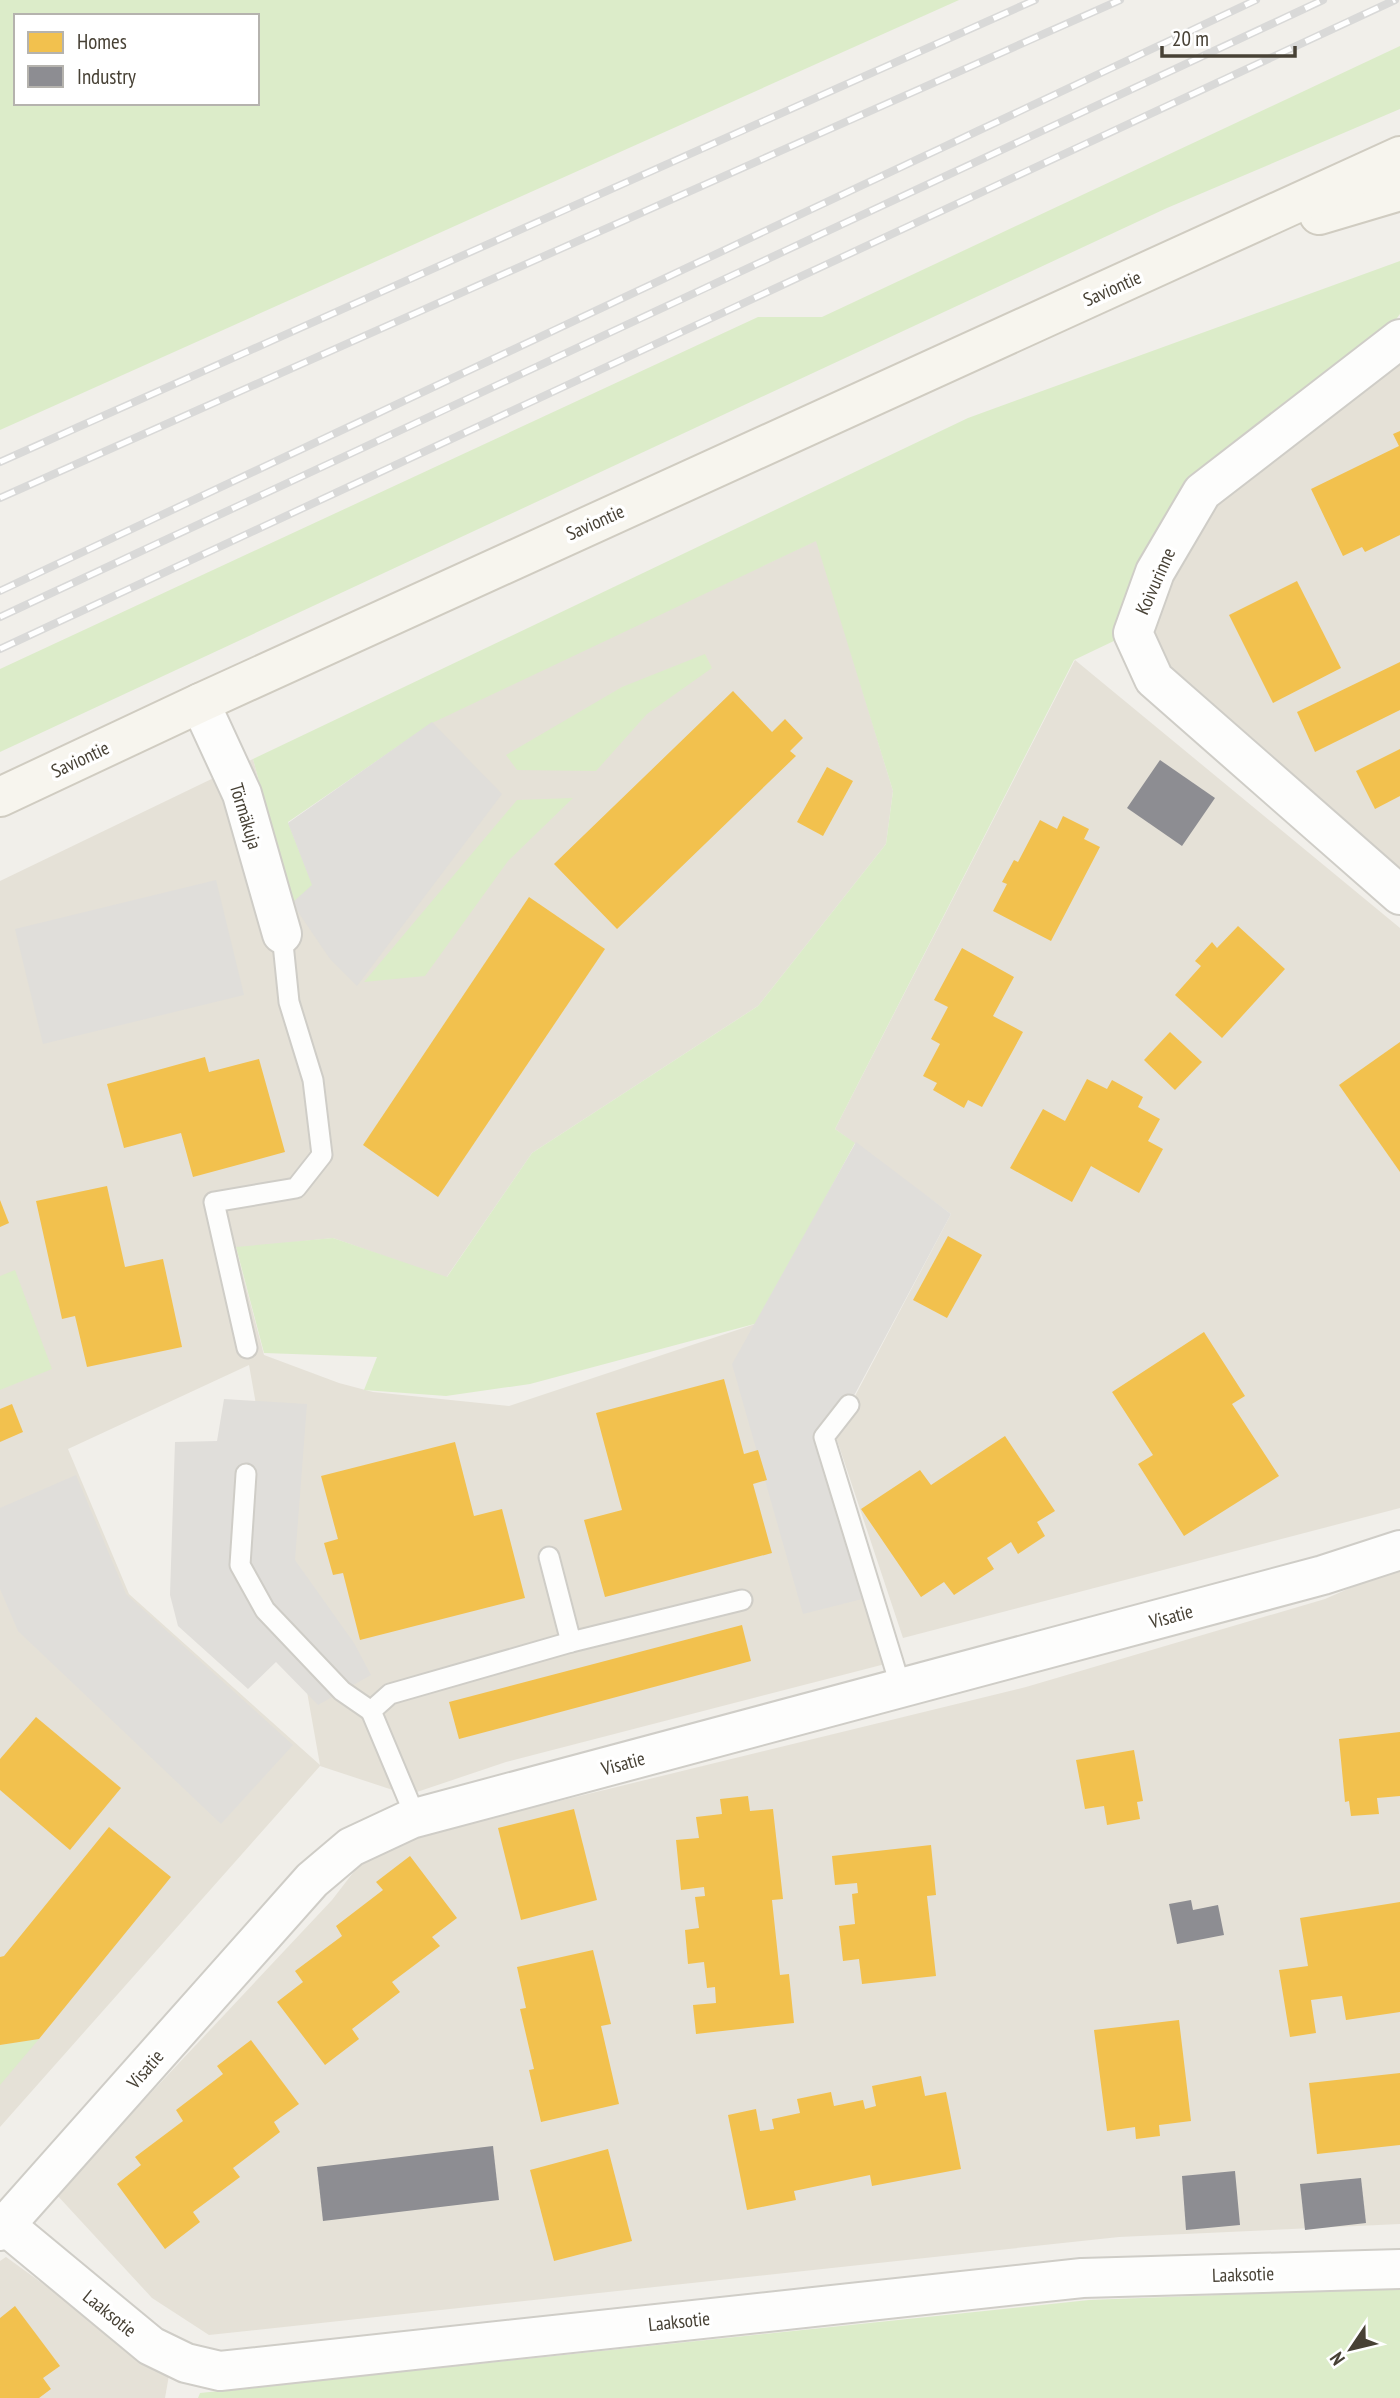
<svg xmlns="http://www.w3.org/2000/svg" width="1400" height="2398" viewBox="0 0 1400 2398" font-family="'PT Sans Narrow',sans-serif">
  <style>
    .residential { fill: #e5e1d7; fill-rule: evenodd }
    .green { fill: #dcecc9; fill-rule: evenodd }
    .parking { fill: #e0deda }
    .homes { fill: #f2c14e }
    .industry { fill: #8d8d92 }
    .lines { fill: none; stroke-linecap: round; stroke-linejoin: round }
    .service-casing { stroke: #cfcdc7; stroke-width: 23 }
    .minor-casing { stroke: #cfcdc7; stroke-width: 42 }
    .secondary-casing { stroke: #d0ccc1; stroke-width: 42 }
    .service { stroke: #fdfdfc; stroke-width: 19 }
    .minor { stroke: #fdfdfc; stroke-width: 38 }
    .secondary { stroke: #f7f5ee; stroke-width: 38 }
    .rail-casing { stroke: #d9d9d8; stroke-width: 8 }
    .rail { stroke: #fff; stroke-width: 5; stroke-dasharray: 16; stroke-linecap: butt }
    .labels { text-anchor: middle; stroke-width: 7; stroke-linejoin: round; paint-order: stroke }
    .street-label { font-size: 19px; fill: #474135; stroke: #fff }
  </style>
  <rect width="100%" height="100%" fill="#f1efea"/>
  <g class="residential">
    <polygon points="1400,357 1400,877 1164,670 1145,631 1210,500"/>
    <path d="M817,540L893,791L886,844L758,1006L532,1153L446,1278L333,1238L236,1248L264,1355L339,1383L373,1392L509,1406L758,1323L893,1662L506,1762L408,1795L320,1766L0,2127V881L253,759L292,902L432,722ZM249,1365L320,1765L129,1594L68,1449Z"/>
    <polygon points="1075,660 1400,928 1400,1508 903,1638 835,1434 951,1214 835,1129"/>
    <polygon points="1400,1566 1400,2224 1119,2237 209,2335 152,2298 56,2194 332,1900 359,1865 416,1836 1026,1687 1325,1599"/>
    <polygon points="6,2257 169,2375 165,2398 0,2398 0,2261"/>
  </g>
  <g class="green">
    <path d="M0,0H959L0,430ZM16,16H257V103H16Z"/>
    <polygon points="1400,46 1400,109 1167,208 0,752 0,669 758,317 822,317"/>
    <polygon points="1400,261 1400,314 1389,329 1190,485 1118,639 1074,660 835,1129 855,1143 758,1323 530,1384 446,1396 364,1390 377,1357 264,1353 236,1247 333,1238 447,1277 532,1153 758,1006 886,844 893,791 816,541 432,723 288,822 313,886 292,903 253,759 968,418"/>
    <polygon points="705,654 712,668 647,714 596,771 517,770 506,755 622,687"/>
    <polygon points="573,798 508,861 425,976 364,982 517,800"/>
    <polygon points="15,1270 52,1369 0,1390 0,1276"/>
    <polygon points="39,2039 0,2085 0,2045"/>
    <polygon points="1400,2288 1400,2398 198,2398 200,2393 1089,2300"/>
  </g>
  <g class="parking">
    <polygon points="432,722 502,794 357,986 330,959 292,903 312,885 288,823"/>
    <polygon points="216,880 244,995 43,1044 15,929"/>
    <polygon points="856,1142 951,1214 833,1435 882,1594 803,1614 732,1364"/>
    <polygon points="224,1399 307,1404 295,1560 354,1643 371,1675 318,1705 276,1662 248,1689 178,1626 170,1595 175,1442 217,1441"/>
    <polygon points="76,1475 126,1594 293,1745 221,1824 18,1631 0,1589 0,1508"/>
  </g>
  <g class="homes">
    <polygon points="1400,431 1400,535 1365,552 1362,547 1343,556 1311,489 1399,446 1393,434"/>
    <polygon points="1297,581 1341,668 1273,703 1229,615"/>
    <polygon points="1400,662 1400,710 1315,752 1297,712"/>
    <polygon points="733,691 772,732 785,719 803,738 790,751 796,756 617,929 554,864"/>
    <polygon points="1400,749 1400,796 1375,809 1356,771"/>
    <polygon points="827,767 853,781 823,836 797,822"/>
    <polygon points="1063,816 1089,829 1084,839 1100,847 1051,941 993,911 1007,884 1002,882 1014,860 1018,862 1040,820 1057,829"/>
    <polygon points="529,897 605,949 438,1197 363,1145"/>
    <polygon points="1238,926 1285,969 1222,1038 1175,995 1201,966 1195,961 1212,942 1217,948"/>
    <polygon points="962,948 1014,977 993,1016 1023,1032 982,1107 968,1100 964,1108 933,1090 937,1083 923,1076 940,1044 931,1039 948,1007 934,1000"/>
    <polygon points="1170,1032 1202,1062 1175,1090 1144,1060"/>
    <polygon points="1400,1042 1400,1172 1339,1085"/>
    <polygon points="205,1057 209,1072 259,1059 285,1152 193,1177 181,1133 124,1148 107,1084"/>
    <polygon points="1087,1079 1107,1089 1112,1080 1143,1097 1138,1107 1160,1119 1148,1141 1163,1149 1139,1193 1091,1166 1072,1202 1010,1168 1043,1109 1065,1121"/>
    <polygon points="107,1186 125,1267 163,1259 182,1347 87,1367 75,1316 62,1319 36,1201"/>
    <polygon points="0,1200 9,1223 0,1227"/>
    <polygon points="948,1236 982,1255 947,1318 913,1300"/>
    <polygon points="1204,1332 1245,1396 1232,1404 1279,1476 1184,1536 1138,1464 1153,1455 1112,1392"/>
    <polygon points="724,1379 744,1454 758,1450 767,1480 753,1484 772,1553 605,1597 584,1520 622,1510 596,1413"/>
    <polygon points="12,1404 23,1432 0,1442 0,1409"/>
    <polygon points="1005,1436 1055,1511 1037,1522 1045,1536 1018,1554 1011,1542 987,1558 994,1569 954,1595 944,1582 921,1597 861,1509 920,1470 931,1485"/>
    <polygon points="455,1442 474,1516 502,1509 525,1598 360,1640 343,1573 333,1575 324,1543 338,1539 321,1476"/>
    <polygon points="742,1625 751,1661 459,1739 449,1702"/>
    <polygon points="36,1717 121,1788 70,1850 0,1790 0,1759"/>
    <polygon points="1400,1732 1400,1796 1377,1798 1379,1814 1351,1816 1349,1801 1345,1802 1339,1739"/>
    <polygon points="1134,1750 1143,1801 1137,1802 1140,1819 1107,1825 1104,1806 1085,1809 1076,1760"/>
    <polygon points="748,1796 750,1811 773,1809 783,1899 772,1900 780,1975 789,1974 794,2023 696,2034 693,2005 716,2003 715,1987 707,1988 704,1962 688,1964 685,1930 699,1928 695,1897 705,1896 704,1887 681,1890 676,1840 699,1838 696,1817 722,1814 720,1799"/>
    <polygon points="574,1809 597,1900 521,1920 498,1828"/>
    <polygon points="109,1827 171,1877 39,2039 0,2045 0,1957 4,1956"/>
    <polygon points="931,1845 936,1895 927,1896 936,1976 862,1984 859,1959 843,1961 839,1926 855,1924 852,1894 858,1893 857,1883 835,1885 832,1856"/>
    <polygon points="410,1856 457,1918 432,1937 440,1946 392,1982 400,1992 352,2029 359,2039 325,2065 277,2002 303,1982 295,1971 342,1936 336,1926 383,1890 376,1882"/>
    <polygon points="1400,1902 1400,2012 1346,2020 1342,1996 1311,2000 1316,2033 1290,2037 1279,1970 1308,1966 1300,1918"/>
    <polygon points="593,1950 611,2024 601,2026 619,2104 541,2122 529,2070 534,2069 520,2009 526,2008 517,1967"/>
    <polygon points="1179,2020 1191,2121 1159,2125 1160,2136 1136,2139 1135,2127 1107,2131 1094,2030"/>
    <polygon points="251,2040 299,2104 274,2122 280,2132 233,2168 240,2177 193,2212 200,2222 165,2249 117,2184 141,2165 135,2157 183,2121 176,2110 223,2074 217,2066"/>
    <polygon points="1400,2073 1400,2145 1317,2154 1309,2083"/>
    <polygon points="921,2076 925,2096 946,2092 961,2169 872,2186 870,2175 794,2191 796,2200 747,2210 728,2115 756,2109 760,2131 774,2129 772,2119 800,2113 797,2099 831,2092 834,2106 863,2100 865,2109 876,2106 872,2086"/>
    <polygon points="608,2149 632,2241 554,2261 530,2170"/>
    <polygon points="15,2306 60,2366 43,2378 51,2389 39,2398 0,2398 0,2318"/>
  </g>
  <g class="industry">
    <polygon points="1160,760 1215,798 1182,846 1127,808"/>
    <polygon points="1191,1900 1193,1910 1218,1905 1224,1935 1177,1944 1169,1904"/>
    <polygon points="493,2146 499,2200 323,2221 317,2167"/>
    <polygon points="1235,2171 1240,2225 1186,2230 1182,2176"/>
    <polygon points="1361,2178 1366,2223 1305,2230 1300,2184"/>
  </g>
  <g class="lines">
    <g class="service-casing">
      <g id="service">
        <polyline points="247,1348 214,1202 296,1188 322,1155 313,1080 289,1002 282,934"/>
        <polyline points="849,1405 824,1437 901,1688"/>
        <polyline points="246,1474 240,1565 265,1610 342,1691 371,1711"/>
        <polyline points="549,1557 571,1642 742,1600"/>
        <polyline points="416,1818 371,1711 390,1694 571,1642"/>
      </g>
    </g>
    <g class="minor-casing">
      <g id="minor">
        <polyline points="1400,339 1202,492 1155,572 1133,633 1154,679 1400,895"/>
        <polyline points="200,703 242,794 282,934"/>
        <polyline points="6,2226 151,2346 186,2363 220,2371 1082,2278 1400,2269"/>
        <polyline points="0,2231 312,1880 351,1847 411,1819 1323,1575 1400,1550"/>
      </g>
    </g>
    <g class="secondary-casing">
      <g id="secondary">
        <polyline points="1319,215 1400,191"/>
        <polyline points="0,797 200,703 1400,156"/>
      </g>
    </g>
    <use href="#service" class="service"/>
    <use href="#minor" class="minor"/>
    <use href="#secondary" class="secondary"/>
    <g class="rail-casing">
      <g id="rail">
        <polyline points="0,462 1035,0"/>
        <polyline points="0,498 1120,0"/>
        <polyline points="0,591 1256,0"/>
        <polyline points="0,617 1323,0"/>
        <polyline points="0,649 1395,0"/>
      </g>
    </g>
    <use href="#rail" class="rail"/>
  </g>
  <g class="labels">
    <g class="street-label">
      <text transform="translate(1112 288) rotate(-24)" y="7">Saviontie</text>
      <text transform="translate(595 522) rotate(-24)" y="7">Saviontie</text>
      <text transform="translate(1155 581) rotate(-66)" y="7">Koivurinne</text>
      <text transform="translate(80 759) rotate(-25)" y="7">Saviontie</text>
      <text transform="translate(246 816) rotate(73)" y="7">Törmäkuja</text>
      <text transform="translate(1171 1616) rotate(-15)" y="7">Visatie</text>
      <text transform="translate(623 1763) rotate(-15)" y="7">Visatie</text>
      <text transform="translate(145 2069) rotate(-49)" y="7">Visatie</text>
      <text transform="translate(1243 2274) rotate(-2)" y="7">Laaksotie</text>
      <text transform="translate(110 2313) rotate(39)" y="7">Laaksotie</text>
      <text transform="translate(679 2321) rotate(-6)" y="7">Laaksotie</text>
    </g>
  </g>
  <rect x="14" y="14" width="245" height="91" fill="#ffffff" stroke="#b5b3ae" stroke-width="2"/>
  <rect x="28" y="32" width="35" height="21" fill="#f2c14e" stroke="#b5b3ae" stroke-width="2"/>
  <text x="77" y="49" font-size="21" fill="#474135">Homes</text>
  <rect x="28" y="66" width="35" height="21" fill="#8d8d92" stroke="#b5b3ae" stroke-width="2"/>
  <text x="77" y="84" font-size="21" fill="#474135">Industry</text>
  <g transform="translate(1351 2349) rotate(235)" stroke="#ffffff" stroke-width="5" paint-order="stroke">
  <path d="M0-5L12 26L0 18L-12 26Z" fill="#474135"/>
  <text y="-10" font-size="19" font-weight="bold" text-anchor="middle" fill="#474135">N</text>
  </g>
  <path d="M1162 46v10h133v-10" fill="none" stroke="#474135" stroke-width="3.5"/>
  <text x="1172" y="46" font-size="21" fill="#474135" stroke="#ffffff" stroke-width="5" paint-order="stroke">20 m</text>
</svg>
